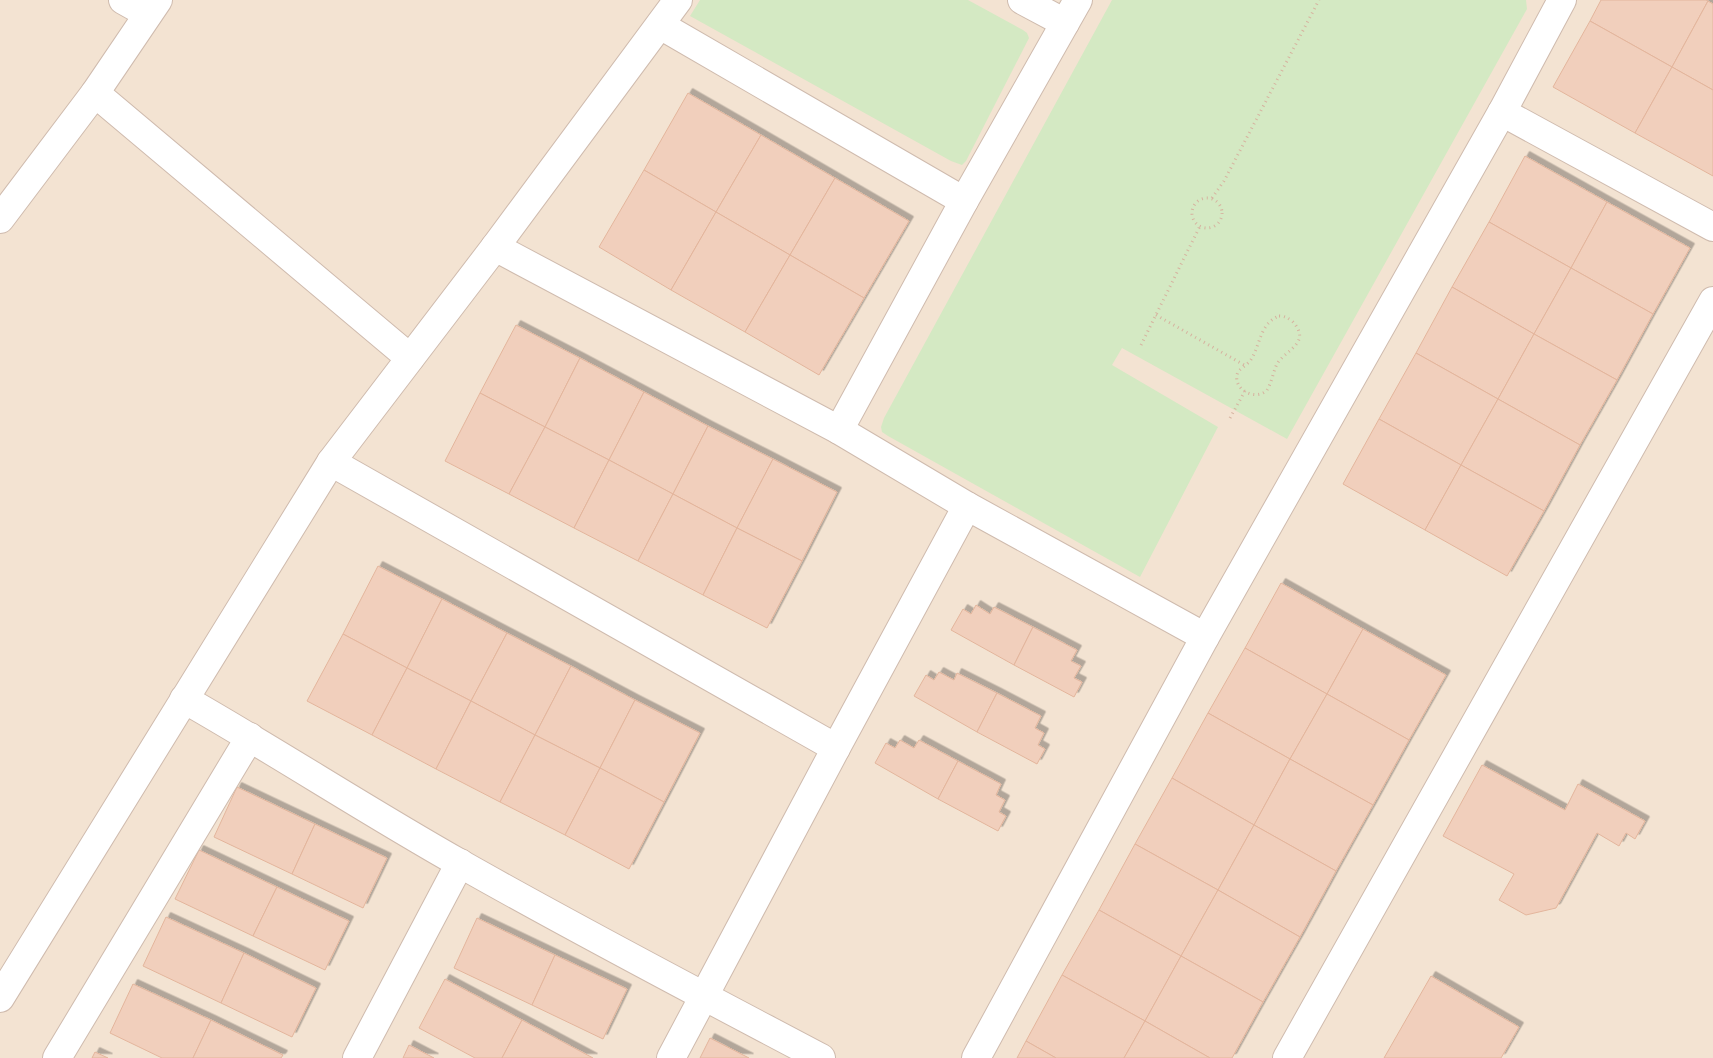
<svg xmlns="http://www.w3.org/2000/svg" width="1713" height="1058" viewBox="0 0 1713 1058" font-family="Cabin,sans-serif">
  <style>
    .residential { fill: #f3e3d2 }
    .green { fill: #d4e9c3 }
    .building { fill: #f1cfbc; stroke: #e3b59c; filter: url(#shadow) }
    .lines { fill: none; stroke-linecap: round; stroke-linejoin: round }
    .street-casing { stroke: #cfbbae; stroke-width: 30 }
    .path { stroke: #d6b29f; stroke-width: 3; stroke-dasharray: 1 4; stroke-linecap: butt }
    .street { stroke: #fff; stroke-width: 28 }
  </style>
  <defs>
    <filter id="shadow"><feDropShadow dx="4.5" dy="-4.5" stdDeviation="0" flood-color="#0004"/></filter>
  </defs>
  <rect width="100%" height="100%" fill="#fcf2e4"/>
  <rect class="residential" x="0" y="0" width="1713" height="1058"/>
  <g class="green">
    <polygon points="700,0 968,0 1023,30 1027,33 1029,38 966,161 962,165 951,161 690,16"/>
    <polygon points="1112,0 1526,0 1527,9 1287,439 1122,348 1112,365 1218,427 1140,577 888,436 882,432 881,427 884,418"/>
  </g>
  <g class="building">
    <polygon points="1601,0 1706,0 1708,1 1672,67 1590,21"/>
    <polygon points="1708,1 1713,4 1713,90 1672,67"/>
    <polygon points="1590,21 1672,67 1635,133 1553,87"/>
    <polygon points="1672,67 1713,90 1713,176 1635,133"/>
    <polygon points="688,93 761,135 716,212 644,170"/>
    <polygon points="761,135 835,178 790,255 716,212"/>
    <polygon points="1525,156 1607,202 1571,268 1489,222"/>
    <polygon points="644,170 716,212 671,290 599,247"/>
    <polygon points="835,178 909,221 864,298 790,255"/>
    <polygon points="1607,202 1690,248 1653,314 1571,268"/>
    <polygon points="716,212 790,255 745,332 671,290"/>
    <polygon points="1489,222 1571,268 1534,334 1452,287"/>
    <polygon points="790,255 864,298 819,375 745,332"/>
    <polygon points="1571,268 1653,314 1617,380 1534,334"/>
    <polygon points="1452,287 1534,334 1498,399 1416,353"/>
    <polygon points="516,325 580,358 545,427 480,393"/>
    <polygon points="1534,334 1617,380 1580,445 1498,399"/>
    <polygon points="1416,353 1498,399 1461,465 1379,419"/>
    <polygon points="580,358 644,392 609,460 545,427"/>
    <polygon points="644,392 708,426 673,494 609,460"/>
    <polygon points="480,393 545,427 509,494 445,461"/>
    <polygon points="1498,399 1580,445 1544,511 1461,465"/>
    <polygon points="1379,419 1461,465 1425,530 1343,484"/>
    <polygon points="708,426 773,459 737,528 673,494"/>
    <polygon points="545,427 609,460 574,528 509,494"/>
    <polygon points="773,459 837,492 802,561 737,528"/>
    <polygon points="609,460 673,494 638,561 574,528"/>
    <polygon points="1461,465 1544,511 1507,576 1425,530"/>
    <polygon points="673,494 737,528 703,595 638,561"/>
    <polygon points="737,528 802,561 767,628 703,595"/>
    <polygon points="378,566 442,599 407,668 343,634"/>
    <polygon points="1281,583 1363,629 1327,694 1245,648"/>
    <polygon points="442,599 507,633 471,701 407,668"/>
    <polygon points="976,605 990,614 994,607 1033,627 1014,665 951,630 963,609 971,614"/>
    <polygon points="1033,627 1077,650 1071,661 1081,666 1074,678 1082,682 1074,697 1014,665"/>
    <polygon points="1363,629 1446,675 1409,740 1327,694"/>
    <polygon points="507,633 571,666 535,735 471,701"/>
    <polygon points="343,634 407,668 372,735 307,701"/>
    <polygon points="1245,648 1327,694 1290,759 1208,713"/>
    <polygon points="571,666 635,700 600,768 535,735"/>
    <polygon points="407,668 471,701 436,769 372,735"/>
    <polygon points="939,672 954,680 957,673 997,693 977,732 914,696 926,675 934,680"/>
    <polygon points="997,693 1041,716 1035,728 1044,733 1038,745 1045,749 1037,764 977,732"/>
    <polygon points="1327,694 1409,740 1373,805 1290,759"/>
    <polygon points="635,700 700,733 664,802 600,768"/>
    <polygon points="471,701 535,735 500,802 436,769"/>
    <polygon points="1208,713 1290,759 1254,825 1172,778"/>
    <polygon points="535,735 600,768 565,835 500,802"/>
    <polygon points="900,740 914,748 919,740 958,761 938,799 875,763 886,743 895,748"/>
    <polygon points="1290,759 1373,805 1336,871 1254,825"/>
    <polygon points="958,761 1001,784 996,795 1005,800 999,812 1006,816 998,831 938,799"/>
    <polygon points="1482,765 1565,810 1578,784 1645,821 1635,839 1626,833 1619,846 1597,833 1556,908 1526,915 1499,900 1514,874 1443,836"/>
    <polygon points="600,768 664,802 629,869 565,835"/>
    <polygon points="1172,778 1254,825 1218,890 1135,844"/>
    <polygon points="237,787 315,824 292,874 214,837"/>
    <polygon points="315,824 387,858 363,908 292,874"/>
    <polygon points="1254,825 1336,871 1300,937 1218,890"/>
    <polygon points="1135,844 1218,890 1181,956 1099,910"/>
    <polygon points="199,850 277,887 253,936 175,899"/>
    <polygon points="277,887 349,921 325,970 253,936"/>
    <polygon points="1218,890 1300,937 1263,1002 1181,956"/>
    <polygon points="1099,910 1181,956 1145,1021 1062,975"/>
    <polygon points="166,917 244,953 221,1003 143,966"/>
    <polygon points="477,918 555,955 532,1005 454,968"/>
    <polygon points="244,953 316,988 292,1037 221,1003"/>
    <polygon points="555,955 627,989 603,1039 532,1005"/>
    <polygon points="1181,956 1263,1002 1232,1058 1210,1058 1145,1021"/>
    <polygon points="1062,975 1145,1021 1124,1058 1056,1058 1026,1041"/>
    <polygon points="1431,976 1519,1027 1501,1058 1384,1058"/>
    <polygon points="445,979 522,1020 502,1058 475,1058 419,1028"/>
    <polygon points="133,984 211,1020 193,1058 162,1058 110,1033"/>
    <polygon points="211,1020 283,1055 281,1058 193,1058"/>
    <polygon points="522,1020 593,1058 502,1058"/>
    <polygon points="1145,1021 1210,1058 1124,1058"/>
    <polygon points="710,1038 749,1058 700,1058"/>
    <polygon points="1026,1041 1056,1058 1017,1058"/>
    <polygon points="409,1045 434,1058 403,1058"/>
    <polygon points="95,1052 108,1058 92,1058"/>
  </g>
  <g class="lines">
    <g class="street-casing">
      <g id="street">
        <polyline points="123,0 148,14"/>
        <polyline points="1022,0 1065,23"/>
        <polyline points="660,25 964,201"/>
        <polyline points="95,93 410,358"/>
        <polyline points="1502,112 1713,227"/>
        <polyline points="0,219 95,93 158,0"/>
        <polyline points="495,247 839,430 967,506 1205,637"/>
        <polyline points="839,430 964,201 1078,0"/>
        <polyline points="331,462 836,748"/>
        <path d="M184,699C277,752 367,811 461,864C579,931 700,994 821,1058"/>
        <polyline points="0,998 331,462 495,247 678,0"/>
        <polyline points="57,1058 250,737"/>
        <polyline points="357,1058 460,863"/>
        <polyline points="671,1058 836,748 967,506"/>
        <polyline points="976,1058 1205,637 1502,112 1562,0"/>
        <polyline points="1287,1058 1713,301"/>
      </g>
    </g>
    <g class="path">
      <circle cx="1207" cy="213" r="15"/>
      <polyline points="1212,198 1224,181 1319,0"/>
      <polyline points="1156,315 1246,366"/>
      <path d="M1279,316C1285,316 1288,318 1293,322C1312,343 1285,350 1277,364C1273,372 1272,382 1267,390C1257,401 1234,391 1237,375C1238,369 1246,366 1250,361C1261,345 1259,324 1279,316Z"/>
      <polyline points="1141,345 1200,226"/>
      <polyline points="1230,418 1245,391"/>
    </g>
    <use href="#street" class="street"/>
  </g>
</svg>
